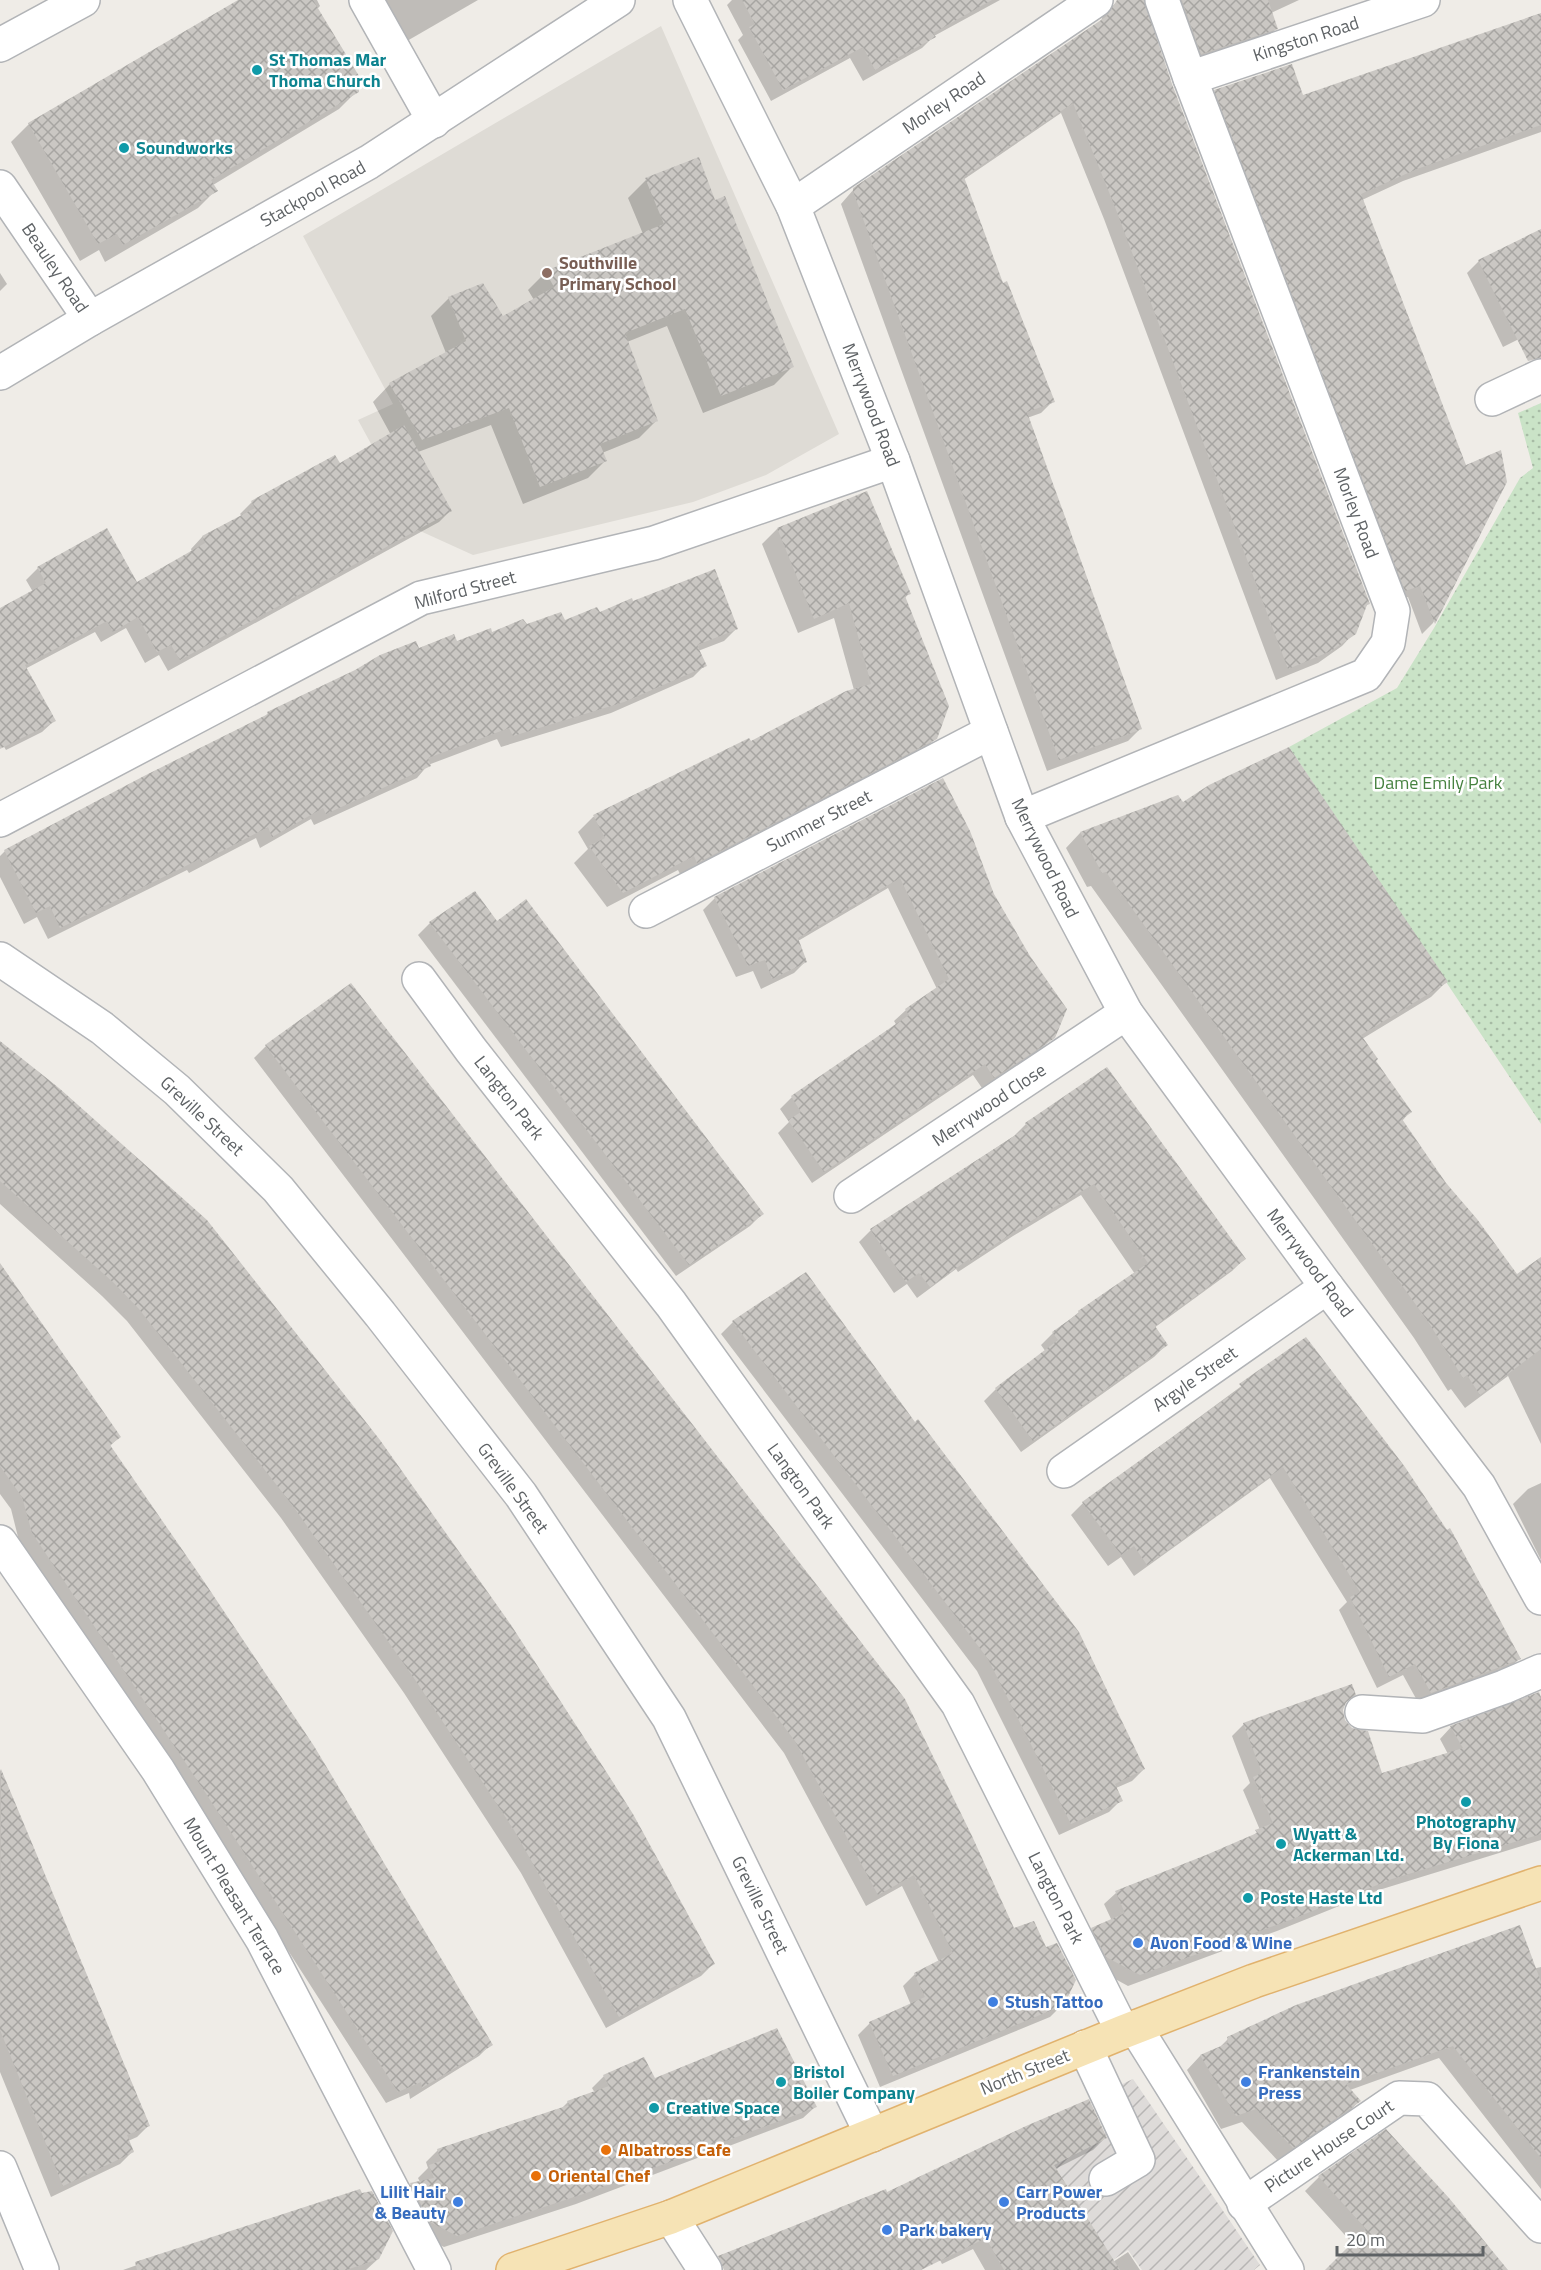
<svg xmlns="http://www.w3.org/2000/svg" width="1541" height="2270" viewBox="0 0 1541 2270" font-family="'Titillium Web',sans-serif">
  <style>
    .industrial { fill: url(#industrial-furrows) }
    .education { fill: #dedbd5 }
    .park { fill: url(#park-dots) }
    .shadow { fill: #0003 }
    .building { fill: url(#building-cross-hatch) }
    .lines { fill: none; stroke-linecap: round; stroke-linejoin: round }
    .minor-casing { stroke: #b2b4b7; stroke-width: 36 }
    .major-casing { stroke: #e1b26d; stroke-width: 36 }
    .minor { stroke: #fff; stroke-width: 33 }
    .major { stroke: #f6e3b5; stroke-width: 33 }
    .culture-dot { fill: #0f9aa8; stroke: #fff; stroke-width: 2 }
    .education-dot { fill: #8d6e63; stroke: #fff; stroke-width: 2 }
    .shop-dot { fill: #3f7fe0; stroke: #fff; stroke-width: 2 }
    .food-dot { fill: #e8710a; stroke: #fff; stroke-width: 2 }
    .labels { text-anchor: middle; stroke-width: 5; stroke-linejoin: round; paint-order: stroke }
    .street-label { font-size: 18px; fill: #5e6265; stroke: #fff }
    .culture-label { font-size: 18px; font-weight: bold; fill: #0d838f; stroke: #fff; text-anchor: start }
    .education-label { font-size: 18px; font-weight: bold; fill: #785e54; stroke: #fff; text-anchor: start }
    .park-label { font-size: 18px; fill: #468240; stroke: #fff }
    .shop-label { font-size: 18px; font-weight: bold; fill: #366cbe; stroke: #fff; text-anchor: start }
    .food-label { font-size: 18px; font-weight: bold; fill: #c56008; stroke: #fff; text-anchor: start }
  </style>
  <defs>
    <pattern id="industrial-furrows" width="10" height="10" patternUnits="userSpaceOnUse" patternTransform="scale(1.5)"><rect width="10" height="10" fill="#dedbd9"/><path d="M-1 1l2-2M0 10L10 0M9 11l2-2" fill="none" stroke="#b7b5b4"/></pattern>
    <pattern id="park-dots" width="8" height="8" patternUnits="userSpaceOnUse" patternTransform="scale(1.5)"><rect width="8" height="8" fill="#cae3c7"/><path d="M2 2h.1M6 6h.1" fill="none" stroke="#a7bba5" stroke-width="1.8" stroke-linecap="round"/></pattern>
    <pattern id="building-cross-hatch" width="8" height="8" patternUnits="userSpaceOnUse" patternTransform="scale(1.5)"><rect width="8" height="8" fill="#cac7c3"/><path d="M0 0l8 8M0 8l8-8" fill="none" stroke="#a7a5a2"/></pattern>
  </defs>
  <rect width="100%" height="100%" fill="#efece7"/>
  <polygon class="industrial" points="1133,2079 1260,2265 1254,2270 1142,2270 1128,2250 1113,2260 1054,2165 1107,2138 1092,2098"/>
  <polygon class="education" points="661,26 839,434 766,475 693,502 473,555 418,530 358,420 393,404 303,236"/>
  <polygon class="park" points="1541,403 1541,1124 1289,747 1397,688 1434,628 1520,478 1533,468 1518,413"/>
  <g class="shadow">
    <polygon points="240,0 317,0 320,6 317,9 357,91 339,109 213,185 216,190 198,208 105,262 99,250 80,261 11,142 29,124"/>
    <polygon points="385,0 478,0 407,41"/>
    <polygon points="732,0 1000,0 934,36 922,48 863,81 850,58 771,101 738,40 743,35 727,5"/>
    <polygon points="1119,0 1142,0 1171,85 1368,604 1365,607 1354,633 1342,646 1318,663 1276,680 1104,219 1061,113 963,180 1002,285 1053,401 1041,413 1027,418 1140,729 1128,741 1047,771 841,204 854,189 1101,21 1103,15"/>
    <polygon points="1164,0 1299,0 1271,13 1277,28 1265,40 1189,65"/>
    <polygon points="1541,14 1541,132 1403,181 1362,200 1465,467 1505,481 1433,623 1422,634 1408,597 1393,602 1203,103 1215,91 1302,97"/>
    <polygon points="646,180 714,202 792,367 774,385 703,413 667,326 627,342 657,420 639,438 602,453 606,460 588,478 523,504 491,425 418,452 450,511 439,522 168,671 159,655 145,663 126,628 101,642 95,632 25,669 54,721 42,732 6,750 0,740 0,610 33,592 26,580 38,568 136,584 192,552 191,549 202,537 242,516 240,514 252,502 339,465 391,435 373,402 390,384 446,353 431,316 449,298 502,318 534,300 528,290 546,272 643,234 628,198"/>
    <polygon points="1541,231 1541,328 1503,347 1467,273 1479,261"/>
    <polygon points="0,273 7,284 0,291"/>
    <polygon points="866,493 909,593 905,598 936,738 920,754 682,878 678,870 607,907 574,863 588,849 578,832 593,817 748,740 750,743 854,690 834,618 798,633 762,544 777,529"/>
    <polygon points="633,603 736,629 724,641 698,651 705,665 693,677 611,713 501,747 497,739 428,765 417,778 314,825 311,819 260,848 256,838 189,873 187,870 48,939 37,917 24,924 0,877 0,856 5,851 263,719 268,713 418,650 526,626 564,622 600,614"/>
    <polygon points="943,780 1053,1037 1041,1049 982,1088 973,1075 812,1183 778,1133 789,1122 780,1109 792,1097 897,1026 894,1021 906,1010 937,989 888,888 798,941 806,961 794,973 761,989 753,971 736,977 703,910 715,898"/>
    <polygon points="1183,804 1446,982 1431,997 1362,1039 1374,1061 1410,1112 1402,1121 1445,1183 1516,1276 1541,1259 1541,1444 1508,1376 1465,1408 1451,1389 1448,1391 1414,1338 1091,886 1087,887 1066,848 1080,833"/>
    <polygon points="430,923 497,923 762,1214 750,1226 676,1276 418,935"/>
    <polygon points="0,1044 713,1964 701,1976 606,2028 521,1873 404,1693 281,1518 127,1321 102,1296 0,1204"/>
    <polygon points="266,1046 1013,1930 1063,2004 1050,2017 880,2087 858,2035 870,2023 911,2005 903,1986 915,1974 939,1962 902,1886 866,1906 784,1753 254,1058"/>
    <polygon points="1026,1124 1244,1259 1232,1271 1154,1328 1166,1345 1154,1357 1021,1452 984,1401 996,1389 1046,1352 1041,1345 1053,1333 1079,1312 1135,1274 1081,1195 1013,1236 958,1272 956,1269 917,1298 907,1284 894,1293 859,1242 871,1230 1014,1136"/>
    <polygon points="806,1274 1144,1769 1132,1781 1116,1788 1121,1800 1109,1812 1059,1835 977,1671 721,1334 733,1322"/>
    <polygon points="0,1288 119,1437 109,1447 491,2044 479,2056 410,2099 409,2093 386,2103 194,1804 20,1545 11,1509 0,1494"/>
    <polygon points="1305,1339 1519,1659 1507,1671 1419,1704 1403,1675 1377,1688 1339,1610 1347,1602 1270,1478 1134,1576 1121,1557 1108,1566 1071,1515 1083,1503"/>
    <polygon points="1541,1483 1541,1560 1513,1504 1528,1489"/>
    <polygon points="1354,1694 1344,1705 1342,1710 1344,1720 1381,1774 1448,1754 1440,1739 1451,1727 1541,1700 1541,1840 1379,1890 1277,1931 1128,1986 1095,1968 1081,1940 1092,1929 1112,1921 1104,1904 1116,1893 1250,1838 1260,1830 1243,1790 1250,1783 1232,1736 1244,1724"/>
    <polygon points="0,1769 149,2125 137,2137 128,2141 132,2152 120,2164 51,2197 0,2072"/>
    <polygon points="1541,1967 1541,2189 1439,2058 1350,2090 1359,2101 1346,2115 1278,2161 1242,2122 1221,2129 1187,2070 1200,2056 1217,2050 1228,2039"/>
    <polygon points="604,2076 655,2080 815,2107 803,2118 576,2204 444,2247 418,2234 399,2196 411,2184 420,2182 418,2178 428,2168 426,2162 438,2150 560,2110 568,2102 595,2093 592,2088"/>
    <polygon points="1386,2131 1507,2270 1327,2270 1353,2244 1305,2191 1319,2177"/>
    <polygon points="1105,2138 1093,2150 1055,2169 1113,2262 1128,2252 1140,2270 985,2270 973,2249 942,2264 938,2256 905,2270 724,2270 886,2194"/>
    <polygon points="213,2238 378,2259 366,2270 123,2270"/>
  </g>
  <g class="building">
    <polygon points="238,0 313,0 359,76 359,92 211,180 218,191 123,245 117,234 98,244 28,123"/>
    <polygon points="742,0 992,0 933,33 936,37 875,70 863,47 783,90 749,27 755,24"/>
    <polygon points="1117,0 1144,0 1172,84 1370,604 1367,605 1356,634 1331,651 1288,669 1115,207 1073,103 964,177 1003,283 1007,281 1055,402 1027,412 1142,729 1059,760 853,191 853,188 1107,16"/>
    <polygon points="1182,0 1268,0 1278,29 1201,54"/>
    <polygon points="1541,13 1541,125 1417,169 1361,194 1466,465 1501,450 1507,482 1435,624 1420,586 1405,591 1214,90 1292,64 1303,95"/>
    <polygon points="699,157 715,200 725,196 794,367 721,396 685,309 625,333 658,421 600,444 607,461 540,487 509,408 422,440 389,383 466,341 448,297 483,283 503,316 554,287 545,271 664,224 645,178"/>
    <polygon points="1541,229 1541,358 1528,361 1478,260"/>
    <polygon points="404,425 452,511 180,660 171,645 157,652 138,617 113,632 107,621 25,665 56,721 0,749 0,608 46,583 37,567 107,528 137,582 205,543 202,536 255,508 251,501 335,455 340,463"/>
    <polygon points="867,491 911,594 905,596 949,706 937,739 697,863 694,856 623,893 589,846 605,838 593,815 749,738 751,741 846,691 871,684 849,603 814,619 777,528"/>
    <polygon points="715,569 738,629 697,645 707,666 624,702 513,736 509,728 428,758 431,766 326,814 323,808 272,837 268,827 201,862 200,859 60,928 50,906 36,913 4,850 144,776 268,714 267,712 355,670 380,655 416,641 419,648 454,634 457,641 491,628 492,632 523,619 527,624 561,612 565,620 597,607 600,612 632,598 633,601"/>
    <polygon points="1289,747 1448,982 1361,1035 1378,1059 1376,1061 1412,1112 1402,1119 1446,1183 1477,1219 1517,1274 1541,1257 1541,1349 1480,1395 1467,1375 1463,1378 1429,1323 1106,872 1102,873 1080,832 1178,795 1183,802 1209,785"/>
    <polygon points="943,778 970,831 994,894 1030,956 1067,1009 1055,1038 994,1078 985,1064 824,1172 788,1120 801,1112 791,1096 909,1015 905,1009 949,979 900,878 798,938 807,962 772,979 765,960 748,966 714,897"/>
    <polygon points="475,891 497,921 526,899 764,1214 689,1265 429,922"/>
    <polygon points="351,983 905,1699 972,1836 1014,1928 1034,1921 1046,1947 1057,1943 1076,1980 1064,2005 893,2076 869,2022 925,1997 914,1973 953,1953 914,1875 878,1895 795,1741 265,1045"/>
    <polygon points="0,1041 59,1088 207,1220 380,1440 511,1625 609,1776 633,1814 715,1964 619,2017 514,1830 416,1681 293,1506 139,1309 114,1283 0,1181"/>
    <polygon points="1107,1067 1246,1259 1155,1326 1168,1345 1033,1441 995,1388 1058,1340 1052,1332 1079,1313 1078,1311 1148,1263 1094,1184 1026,1224 970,1261 969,1259 930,1287 919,1273 906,1282 870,1229 1028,1127 1025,1123"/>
    <polygon points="0,1263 121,1437 110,1445 199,1574 314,1746 493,2045 422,2088 421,2082 398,2092 205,1792 32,1533 22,1497 0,1466"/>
    <polygon points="806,1272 915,1422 918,1419 1079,1632 1145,1769 1115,1784 1123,1801 1071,1824 988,1659 732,1321"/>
    <polygon points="1306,1337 1405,1467 1447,1530 1450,1528 1521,1659 1431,1693 1415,1664 1389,1677 1350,1597 1360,1592 1283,1467 1147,1565 1134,1546 1121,1555 1082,1502 1242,1387 1239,1384"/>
    <polygon points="1352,1684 1356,1695 1346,1702 1343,1710 1345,1720 1352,1728 1368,1731 1382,1773 1463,1748 1450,1726 1539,1692 1541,1697 1541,1834 1392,1879 1290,1920 1140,1975 1106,1957 1091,1928 1125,1913 1115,1891 1206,1855 1257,1833 1255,1830 1273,1823 1253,1777 1262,1773 1243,1723"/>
    <polygon points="1,1769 150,2126 127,2135 134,2152 63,2186 0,2030"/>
    <polygon points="1520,1925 1541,1982 1541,2158 1453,2046 1346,2084 1361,2101 1293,2148 1256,2109 1236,2116 1200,2055 1228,2043 1227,2037 1296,2005"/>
    <polygon points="777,2028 817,2107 589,2192 457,2236 430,2222 410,2183 434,2178 429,2165 441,2161 437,2149 569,2105 567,2101 609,2086 603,2075 644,2057 655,2078"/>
    <polygon points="1089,2099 1107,2138 1054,2165 1120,2270 1004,2270 986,2238 921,2270 724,2270 718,2256 886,2189 887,2192 1026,2126"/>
    <polygon points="1386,2129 1449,2198 1508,2270 1325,2270 1366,2229 1318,2176"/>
    <polygon points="360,2189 362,2193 372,2191 393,2231 379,2259 346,2270 137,2270 135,2262"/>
  </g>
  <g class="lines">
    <g class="minor-casing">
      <g id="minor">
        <polyline points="366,0 434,121"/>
        <polyline points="690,0 793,206 893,461 1022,817 1126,1013 1327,1287 1479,1486 1541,1598"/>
        <polyline points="0,45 83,0"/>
        <polyline points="1190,78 1423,0"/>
        <polyline points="0,187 90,319"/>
        <polyline points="793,206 1096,0"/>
        <polyline points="0,373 90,319 369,162 618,0"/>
        <polyline points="1492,399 1541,376"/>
        <polyline points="1022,817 1366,675 1388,643 1393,611 1190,78 1162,0"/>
        <polyline points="0,820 421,598 654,543 893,461"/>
        <polyline points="646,911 991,732"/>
        <polyline points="0,959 102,1028 177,1090 278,1189 380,1314 521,1495 669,1718 872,2135"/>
        <polyline points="419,979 471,1050 671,1304 958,1704 1123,2032"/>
        <polyline points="851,1196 1126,1013"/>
        <polyline points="1064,1471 1327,1287"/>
        <polyline points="0,1542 158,1770 262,1939 434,2270"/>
        <polyline points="1362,1712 1423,1716 1504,1687 1541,1671"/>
        <polyline points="1135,2027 1287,2270"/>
        <polyline points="1085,2047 1138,2160 1106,2179"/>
        <polyline points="0,2168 42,2270"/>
        <polyline points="1244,2204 1399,2098 1427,2099 1541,2226"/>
        <polyline points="671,2217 705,2270"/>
      </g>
    </g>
    <g class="major-casing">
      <polyline id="major" points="513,2270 671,2217 1123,2032 1254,1981 1541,1883"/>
    </g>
    <use href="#minor" class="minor"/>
    <use href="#major" class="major"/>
  </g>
  <g class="culture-dot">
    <circle cx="257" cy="70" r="6"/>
    <circle cx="124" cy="148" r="6"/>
    <circle cx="1466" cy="1802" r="6"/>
    <circle cx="1281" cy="1844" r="6"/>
    <circle cx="1248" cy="1898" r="6"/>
    <circle cx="781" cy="2082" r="6"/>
    <circle cx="654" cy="2108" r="6"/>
  </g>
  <circle class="education-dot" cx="547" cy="273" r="6"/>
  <g class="shop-dot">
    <circle cx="1138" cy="1943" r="6"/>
    <circle cx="993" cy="2002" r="6"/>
    <circle cx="1246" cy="2082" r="6"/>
    <circle cx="458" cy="2202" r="6"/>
    <circle cx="1004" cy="2202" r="6"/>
    <circle cx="887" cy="2230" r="6"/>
  </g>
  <g class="food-dot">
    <circle cx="606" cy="2150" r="6"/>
    <circle cx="536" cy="2176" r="6"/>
  </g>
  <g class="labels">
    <g class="street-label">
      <text transform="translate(1306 39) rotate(-18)" y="6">Kingston Road</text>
      <text transform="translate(944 103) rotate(-34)" y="6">Morley Road</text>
      <text transform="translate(313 194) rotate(-29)" y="6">Stackpool Road</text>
      <text transform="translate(55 268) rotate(56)" y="6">Beauley Road</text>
      <text transform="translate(871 405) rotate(69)" y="6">Merrywood Road</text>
      <text transform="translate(1356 513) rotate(69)" y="6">Morley Road</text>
      <text transform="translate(465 590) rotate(-15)" y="6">Milford Street</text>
      <text transform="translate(819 821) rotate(-27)" y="6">Summer Street</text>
      <text transform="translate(1045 858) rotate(64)" y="6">Merrywood Road</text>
      <text transform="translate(509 1098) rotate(52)" y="6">Langton Park</text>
      <text transform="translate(989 1105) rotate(-34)" y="6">Merrywood Close</text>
      <text transform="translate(202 1116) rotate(43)" y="6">Greville Street</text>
      <text transform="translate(1310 1263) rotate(53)" y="6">Merrywood Road</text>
      <text transform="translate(1195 1379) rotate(-35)" y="6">Argyle Street</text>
      <text transform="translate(801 1486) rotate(54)" y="6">Langton Park</text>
      <text transform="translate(513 1488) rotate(54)" y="6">Greville Street</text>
      <text transform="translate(234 1896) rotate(59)" y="6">Mount Pleasant Terrace</text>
      <text transform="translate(1056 1898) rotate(63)" y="6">Langton Park</text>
      <text transform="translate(760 1905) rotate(64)" y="6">Greville Street</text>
      <text transform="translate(1025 2072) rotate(-22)" y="6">North Street</text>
      <text transform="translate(1329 2146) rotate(-34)" y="6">Picture House Court</text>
    </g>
    <g class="culture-label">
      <text x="269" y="66">St Thomas Mar<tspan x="269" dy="21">Thoma Church</tspan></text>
      <text x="136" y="154">Soundworks</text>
      <text x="1466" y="1828" text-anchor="middle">Photography<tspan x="1466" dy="21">By Fiona</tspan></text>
      <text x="1293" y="1840">Wyatt &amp;<tspan x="1293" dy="21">Ackerman Ltd.</tspan></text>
      <text x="1260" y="1904">Poste Haste Ltd</text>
      <text x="793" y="2078">Bristol<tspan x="793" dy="21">Boiler Company</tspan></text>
      <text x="666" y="2114">Creative Space</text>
    </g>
    <g class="education-label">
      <text x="559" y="269">Southville<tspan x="559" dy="21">Primary School</tspan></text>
    </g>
    <g class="park-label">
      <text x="1438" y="789">Dame Emily Park</text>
    </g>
    <g class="shop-label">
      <text x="1150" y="1949">Avon Food &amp; Wine</text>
      <text x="1005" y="2008">Stush Tattoo</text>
      <text x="1258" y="2078">Frankenstein<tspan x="1258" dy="21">Press</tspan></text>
      <text x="446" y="2198" text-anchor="end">Lilit Hair<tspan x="446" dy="21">&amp; Beauty</tspan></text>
      <text x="1016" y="2198">Carr Power<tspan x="1016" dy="21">Products</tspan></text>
      <text x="899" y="2236">Park bakery</text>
    </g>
    <g class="food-label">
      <text x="618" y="2156">Albatross Cafe</text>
      <text x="548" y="2182">Oriental Chef</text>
    </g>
  </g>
  <path d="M1337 2246v9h146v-9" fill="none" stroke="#5e6265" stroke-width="3"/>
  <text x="1346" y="2246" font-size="18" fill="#5e6265" stroke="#ffffff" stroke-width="4.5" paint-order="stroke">20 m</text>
</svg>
